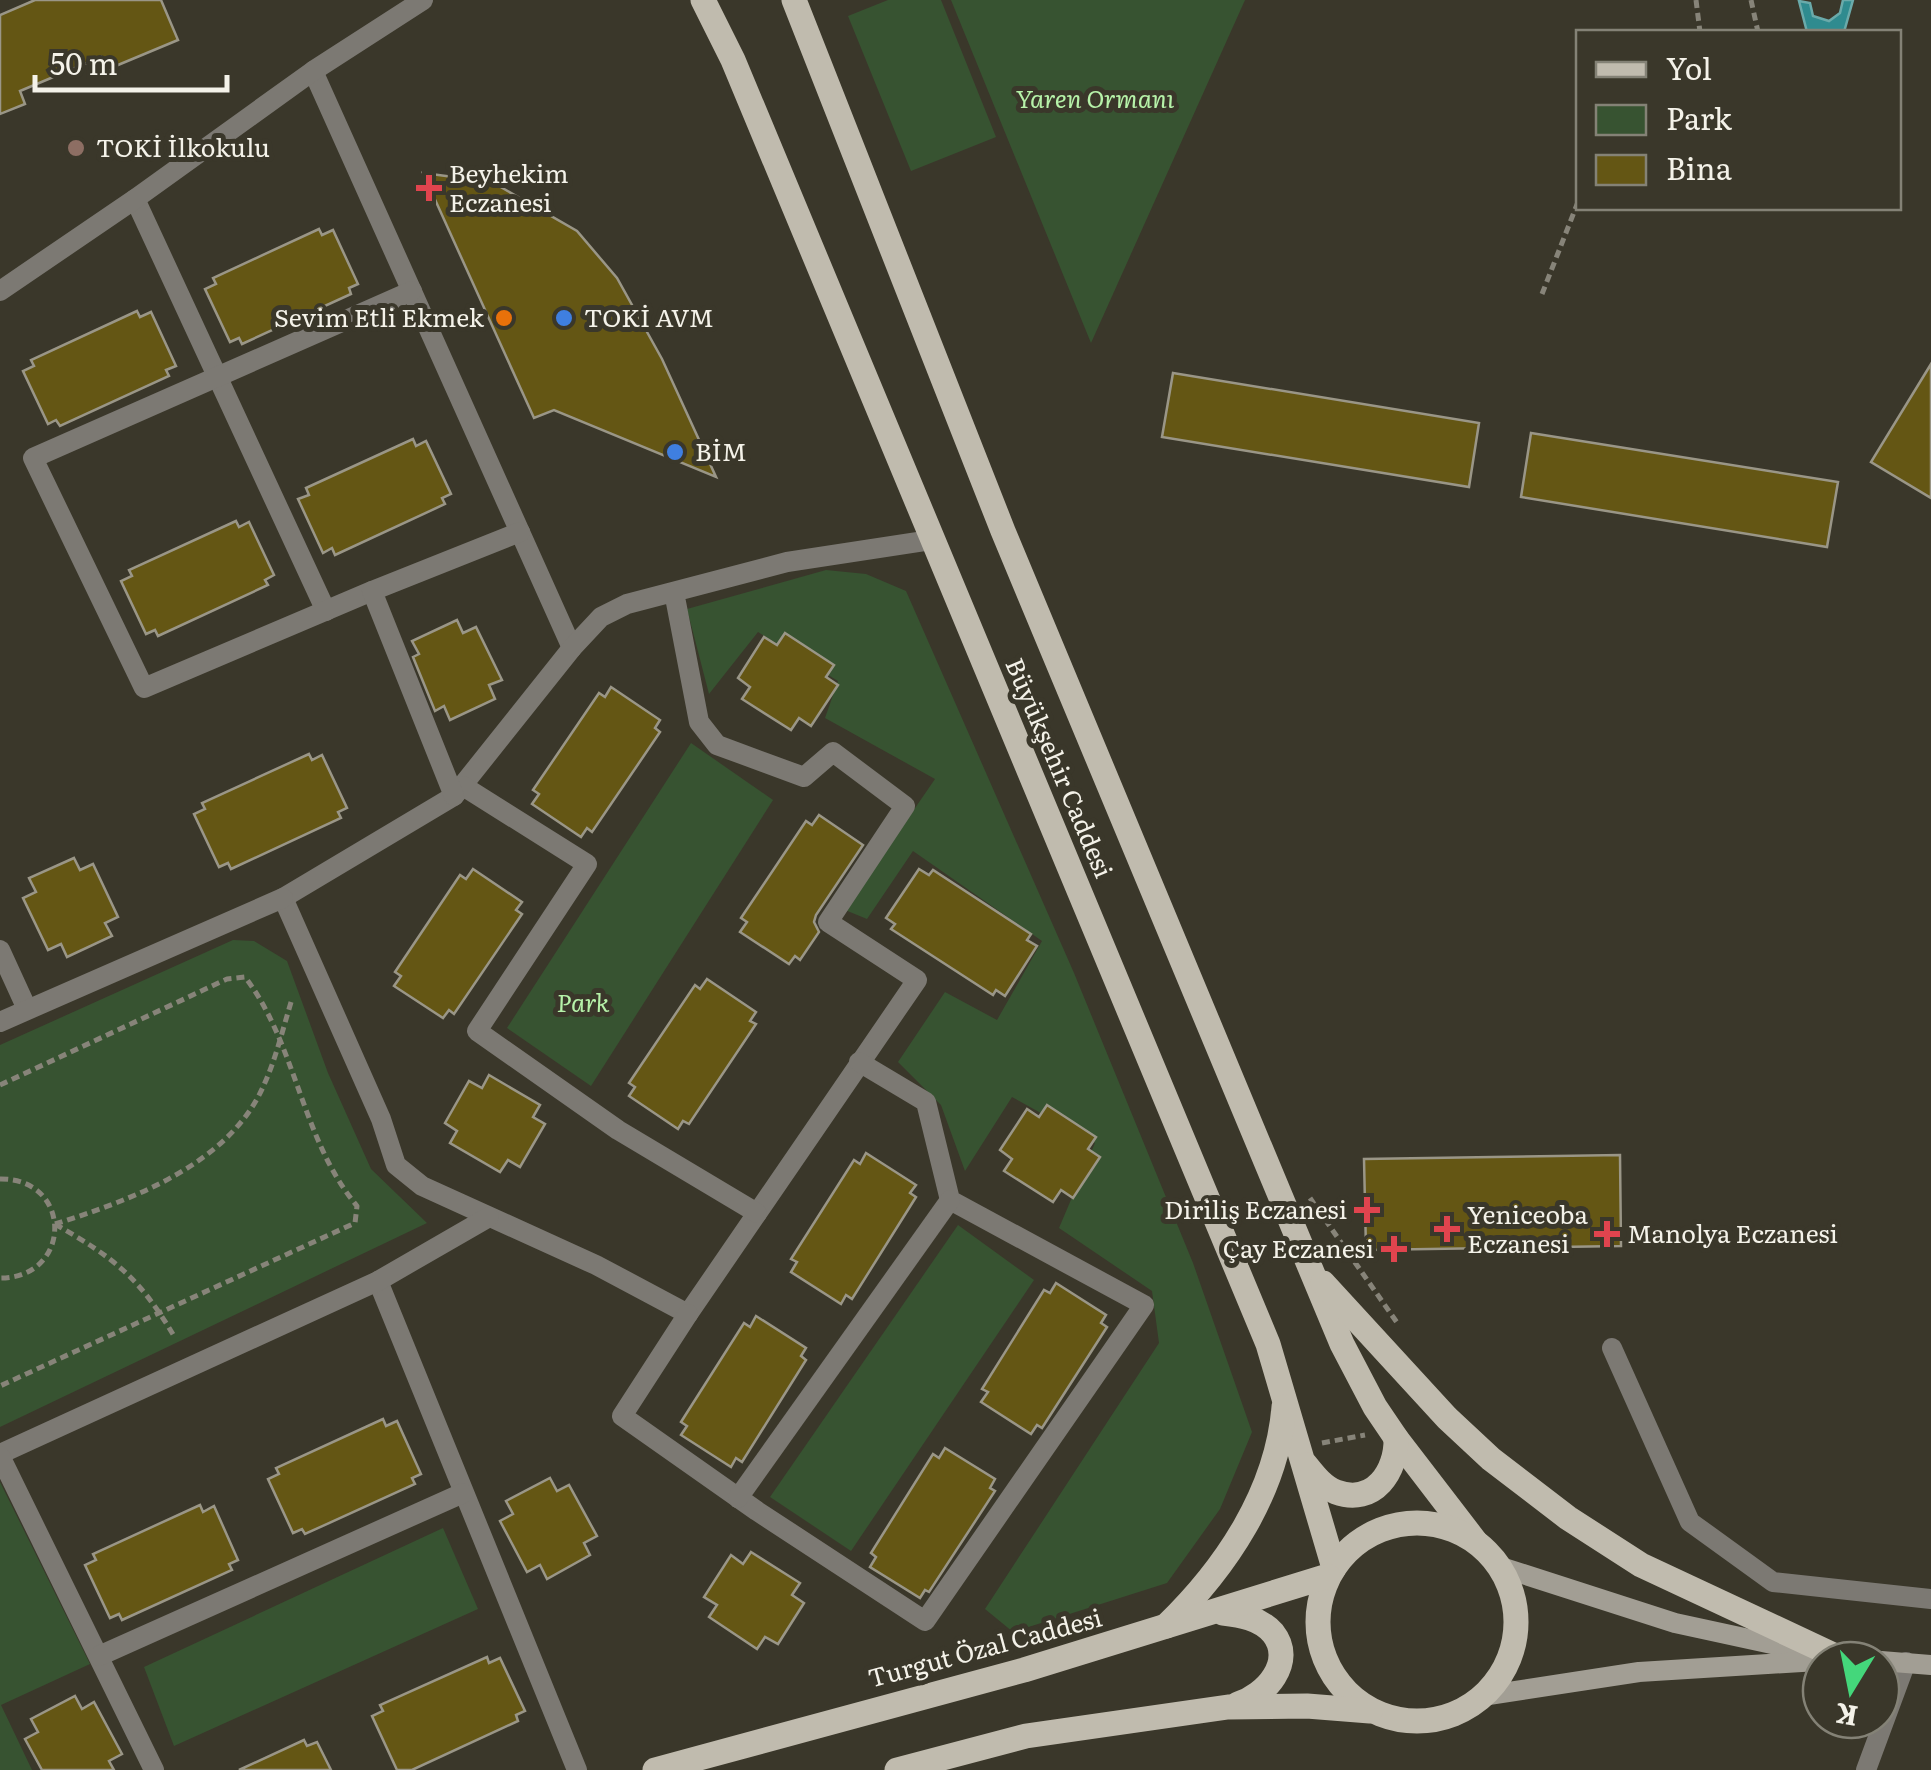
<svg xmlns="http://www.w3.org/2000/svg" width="1931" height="1770" viewBox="0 0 1931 1770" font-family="Literata,serif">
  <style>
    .green { fill: #375331 }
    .water { fill: #2f8b8f; stroke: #6aaaaa; stroke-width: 2.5 }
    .building { fill: #645614; stroke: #9a9687; stroke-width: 2.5 }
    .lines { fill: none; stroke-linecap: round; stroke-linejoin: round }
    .path { stroke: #878479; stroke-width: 5; stroke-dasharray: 8 5; stroke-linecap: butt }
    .street { stroke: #7c7973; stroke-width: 20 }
    .secondary { stroke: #a29e94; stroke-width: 20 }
    .primary { stroke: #c0bbae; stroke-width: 25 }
    .education-dot { fill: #8d6e63; stroke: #3a372a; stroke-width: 4 }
    .health-dot { fill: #e0444e; stroke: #3a372a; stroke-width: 4 }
    .food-dot { fill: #e8710a; stroke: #3a372a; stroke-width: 4 }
    .shop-dot { fill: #3f7fe0; stroke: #3a372a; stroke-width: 4 }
    .labels { text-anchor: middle; stroke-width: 10; stroke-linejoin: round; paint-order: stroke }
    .park-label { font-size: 25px; font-style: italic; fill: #b6f2a9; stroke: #3a372a }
    .poi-label { font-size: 25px; fill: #f4f2e9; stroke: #3a372a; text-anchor: start }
    .street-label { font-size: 25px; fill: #f4f2e9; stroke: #3a372a }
  </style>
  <rect width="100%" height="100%" fill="#3a372a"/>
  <g class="green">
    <polygon points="888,0 941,0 996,137 911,171 848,16"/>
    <polygon points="951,0 1245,0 1091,343"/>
    <polygon points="826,570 866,574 906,591 1074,973 1193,1263 1252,1432 1220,1509 1167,1583 1013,1632 985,1609 1159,1343 1152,1291 1059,1228 1095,1143 1012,1097 965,1171 941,1105 898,1062 945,992 997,1020 1042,941 913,851 867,919 845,910 935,779 825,718 838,681 758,632 709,694 687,609"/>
    <polygon points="691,743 773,800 591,1086 507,1028"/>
    <polygon points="233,940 254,941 287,961 328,1073 371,1169 427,1223 0,1427 0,1045"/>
    <polygon points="958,1225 1034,1280 851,1551 770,1497"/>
    <polygon points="0,1482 90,1664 1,1705 32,1770 0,1770"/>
    <polygon points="443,1528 478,1609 174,1746 144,1667"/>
  </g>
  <polygon class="water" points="1843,0 1853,0 1844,32 1807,32 1799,1 1810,3 1813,16 1829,21 1840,13"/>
  <g class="building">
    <polygon points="35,0 161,0 178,40 106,70 101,57 20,91 25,104 0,114 0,15"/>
    <polygon points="423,173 492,182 577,231 617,278 662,359 716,477 554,410 534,418"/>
    <polygon points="319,229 322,235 333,230 358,284 349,288 351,294 242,344 239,338 230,342 205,289 216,284 213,278"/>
    <polygon points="137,311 140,317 151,312 176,366 166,370 169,376 60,426 56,420 48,424 23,371 34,366 31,360"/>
    <polygon points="1931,364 1931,498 1871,462"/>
    <polygon points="1173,373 1479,423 1469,487 1162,437"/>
    <polygon points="1531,433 1838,482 1827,547 1521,497"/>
    <polygon points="413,439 416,446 426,441 451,494 442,498 445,504 335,555 332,548 323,553 298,499 309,495 306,488"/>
    <polygon points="236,521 239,527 249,522 274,575 265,580 268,585 158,636 155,630 146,634 121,581 132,576 129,570"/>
    <polygon points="457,620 463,633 476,627 502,680 489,685 495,699 450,720 444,706 435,711 413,657 419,654 412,641"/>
    <polygon points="785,633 834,665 826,677 838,685 811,726 799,718 791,730 742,699 750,687 738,678 764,637 777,645"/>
    <polygon points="611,687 660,720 655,728 660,732 592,832 587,828 581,837 532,804 539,794 533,790 599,693 605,697"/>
    <polygon points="309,754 312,760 322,755 347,808 338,812 341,818 231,869 228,863 219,867 194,814 205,809 202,803"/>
    <polygon points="819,815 863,845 816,915 814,922 819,932 800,960 795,956 789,964 740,932 747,922 741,918 806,821 812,825"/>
    <polygon points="74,858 80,870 93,864 118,917 105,923 112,936 67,957 61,944 48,950 23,898 36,892 29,878"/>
    <polygon points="473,869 522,902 516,910 522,914 454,1014 449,1010 443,1018 394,986 401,976 395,972 460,875 466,879"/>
    <polygon points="919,869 929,875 933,870 1031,934 1027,940 1037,946 1005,996 996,990 993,995 891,929 895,924 886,918"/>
    <polygon points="707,979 756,1012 750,1021 756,1024 689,1124 683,1121 678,1129 629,1096 635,1087 629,1083 695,985 700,989"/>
    <polygon points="489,1075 540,1105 533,1117 545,1124 520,1167 508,1160 500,1172 450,1143 457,1131 445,1123 469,1081 482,1088"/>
    <polygon points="1047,1105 1096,1137 1088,1149 1100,1157 1073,1198 1061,1190 1053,1202 1004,1171 1012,1159 1000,1150 1027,1109 1039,1117"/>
    <polygon points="866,1153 916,1185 910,1193 916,1197 852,1299 846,1295 841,1304 791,1272 797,1262 791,1259 854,1160 860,1164"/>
    <polygon points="1620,1155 1621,1246 1366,1250 1364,1159"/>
    <polygon points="1056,1283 1106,1315 1101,1323 1107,1327 1042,1428 1037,1425 1031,1434 981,1402 988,1392 982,1389 1044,1290 1050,1293"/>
    <polygon points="756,1316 806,1348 801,1356 806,1360 742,1462 736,1458 731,1467 681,1435 687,1426 681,1422 744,1323 750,1327"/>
    <polygon points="383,1419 386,1426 397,1421 421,1474 412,1478 415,1484 305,1534 302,1529 293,1533 268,1479 279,1474 276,1468"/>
    <polygon points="945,1448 995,1479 990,1488 995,1491 929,1592 925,1590 920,1598 870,1567 876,1557 871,1553 933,1454 939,1458"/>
    <polygon points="550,1478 557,1491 569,1485 597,1536 584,1543 590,1555 547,1579 540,1565 527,1572 500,1521 513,1514 506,1501"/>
    <polygon points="200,1505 203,1512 214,1506 238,1560 229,1564 232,1570 122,1620 119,1614 110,1618 85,1565 96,1560 93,1554"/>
    <polygon points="751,1552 800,1583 792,1595 804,1603 778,1644 765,1637 757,1649 709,1617 717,1605 704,1597 731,1555 743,1564"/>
    <polygon points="487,1657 489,1663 500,1658 525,1711 516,1715 518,1721 412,1770 397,1770 372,1716 383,1711 380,1705"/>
    <polygon points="75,1696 82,1709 94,1702 122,1754 109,1761 114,1770 42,1770 25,1739 38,1732 31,1719"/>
    <polygon points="304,1740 307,1746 317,1742 331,1770 239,1770"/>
  </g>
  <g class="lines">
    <g class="path">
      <polyline points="1696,0 1700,32"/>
      <polyline points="1751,0 1758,32"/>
      <polyline points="1542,294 1578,202"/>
      <path d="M0,1085L227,979L245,977C297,1045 301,1139 357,1206L355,1223L0,1386"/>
      <path d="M0,1179C73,1178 73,1278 0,1278"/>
      <polyline points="1310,1198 1398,1324"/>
      <path d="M55,1224C131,1200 228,1165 263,1087C276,1059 283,1028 292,999"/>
      <path d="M55,1224C114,1258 139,1277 174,1336"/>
      <polyline points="1322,1443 1365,1435"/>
    </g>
    <g class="street">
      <polyline points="313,71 572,648"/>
      <polyline points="135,199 326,611"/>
      <polyline points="0,291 135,199 313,71 423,0"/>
      <polyline points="372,591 144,688 33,458 412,291"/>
      <polyline points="674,592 699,722 717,745 804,777 833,752 905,806 828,922 917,980 688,1314 596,1265 422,1186 396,1165 381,1119 283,898 454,796 572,648 601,617 627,604 787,562 931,540"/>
      <polyline points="463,786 587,864 477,1031 618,1130 757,1213"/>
      <polyline points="454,796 372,591 520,532"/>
      <polyline points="0,950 27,1009"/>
      <polyline points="0,1022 283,898"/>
      <polyline points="378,1281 577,1770"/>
      <polyline points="688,1314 622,1416 757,1511 925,1621 1144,1305 950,1200 926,1102 859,1062"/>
      <polyline points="1612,1348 1690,1522 1773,1582 1931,1599"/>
      <polyline points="0,1454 378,1281 489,1217"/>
      <polyline points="0,1456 154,1770"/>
      <polyline points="738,1498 950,1200"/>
      <polyline points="99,1656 463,1493"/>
      <polyline points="1866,1770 1906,1662"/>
    </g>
    <g class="secondary">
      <polyline points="1498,1566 1675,1623 1813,1653"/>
      <polyline points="1881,1661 1931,1665"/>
      <polyline points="1482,1696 1639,1672 1818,1661"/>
    </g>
    <g class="primary">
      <polyline points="703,0 733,60 1268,1344 1334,1568"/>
      <polyline points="794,0 1003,531 1342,1344 1375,1407 1396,1438 1475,1541"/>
      <polyline points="1323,1283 1447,1418 1491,1459 1568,1518 1641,1565 1844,1660"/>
      <path d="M1306,1465C1314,1475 1323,1487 1336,1492C1374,1506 1397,1471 1396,1438"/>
      <circle cx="1417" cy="1622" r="99"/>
      <path d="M1223,1613C1240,1615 1260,1618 1273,1633C1296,1662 1265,1696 1238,1704"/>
      <path d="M1166,1626C1226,1568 1277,1492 1284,1407"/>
      <polyline points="655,1770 1024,1670 1328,1576"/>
      <polyline points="897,1770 1026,1736 1228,1707 1307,1706 1370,1711"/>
    </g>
  </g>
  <circle class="education-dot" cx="76" cy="148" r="10"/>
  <g class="health-dot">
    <path d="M424 173h10v10h10v10h-10v10h-10v-10h-10v-10h10z"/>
    <path d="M1362 1195h10v10h10v10h-10v10h-10v-10h-10v-10h10z"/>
    <path d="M1442 1214h10v10h10v10h-10v10h-10v-10h-10v-10h10z"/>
    <path d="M1602 1219h10v10h10v10h-10v10h-10v-10h-10v-10h10z"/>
    <path d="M1389 1234h10v10h10v10h-10v10h-10v-10h-10v-10h10z"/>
  </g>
  <circle class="food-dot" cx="504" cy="318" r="10"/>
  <g class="shop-dot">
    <circle cx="564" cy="318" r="10"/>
    <circle cx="675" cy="452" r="10"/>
  </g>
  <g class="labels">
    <g class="park-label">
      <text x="1095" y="108">Yaren Ormanı</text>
      <text x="583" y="1012">Park</text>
    </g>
    <g class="poi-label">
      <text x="96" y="157">TOKİ İlkokulu</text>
      <text x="449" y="183">Beyhekim<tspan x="449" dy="29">Eczanesi</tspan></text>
      <text x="484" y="327" text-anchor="end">Sevim Etli Ekmek</text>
      <text x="584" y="327">TOKİ AVM</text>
      <text x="695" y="461">BİM</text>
      <text x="1347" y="1219" text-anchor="end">Diriliş Eczanesi</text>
      <text x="1467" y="1224">Yeniceoba<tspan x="1467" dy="29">Eczanesi</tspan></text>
      <text x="1627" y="1243">Manolya Eczanesi</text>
      <text x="1374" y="1258" text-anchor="end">Çay Eczanesi</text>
    </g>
    <g class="street-label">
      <text transform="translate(1059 768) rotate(67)" y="9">Büyükşehir Caddesi</text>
      <text transform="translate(985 1648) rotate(-15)" y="9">Turgut Özal Caddesi</text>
    </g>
  </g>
  <rect x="1576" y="30" width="325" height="180" fill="#3a372a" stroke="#848276" stroke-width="2.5"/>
  <rect x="1596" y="62" width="50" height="15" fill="#c0bbae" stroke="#848276" stroke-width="2.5"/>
  <text x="1666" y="80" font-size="30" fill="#f4f2e9">Yol</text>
  <rect x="1596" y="105" width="50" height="30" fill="#375331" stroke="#848276" stroke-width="2.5"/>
  <text x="1666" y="130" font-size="30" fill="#f4f2e9">Park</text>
  <rect x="1596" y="155" width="50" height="30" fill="#645614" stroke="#848276" stroke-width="2.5"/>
  <text x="1666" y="180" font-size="30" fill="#f4f2e9">Bina</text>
  <g transform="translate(1851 1690) rotate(190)"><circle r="48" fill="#3a372a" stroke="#848276" stroke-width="2.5"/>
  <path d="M0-8L18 38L0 25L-18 38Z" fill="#44d77b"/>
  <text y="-15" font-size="28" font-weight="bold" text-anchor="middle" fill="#f4f2e9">K</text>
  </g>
  <path d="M35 75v15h192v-15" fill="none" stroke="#f4f2e9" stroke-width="5"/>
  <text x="50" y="75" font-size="30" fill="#f4f2e9" stroke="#3a372a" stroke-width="8" paint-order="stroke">50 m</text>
</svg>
